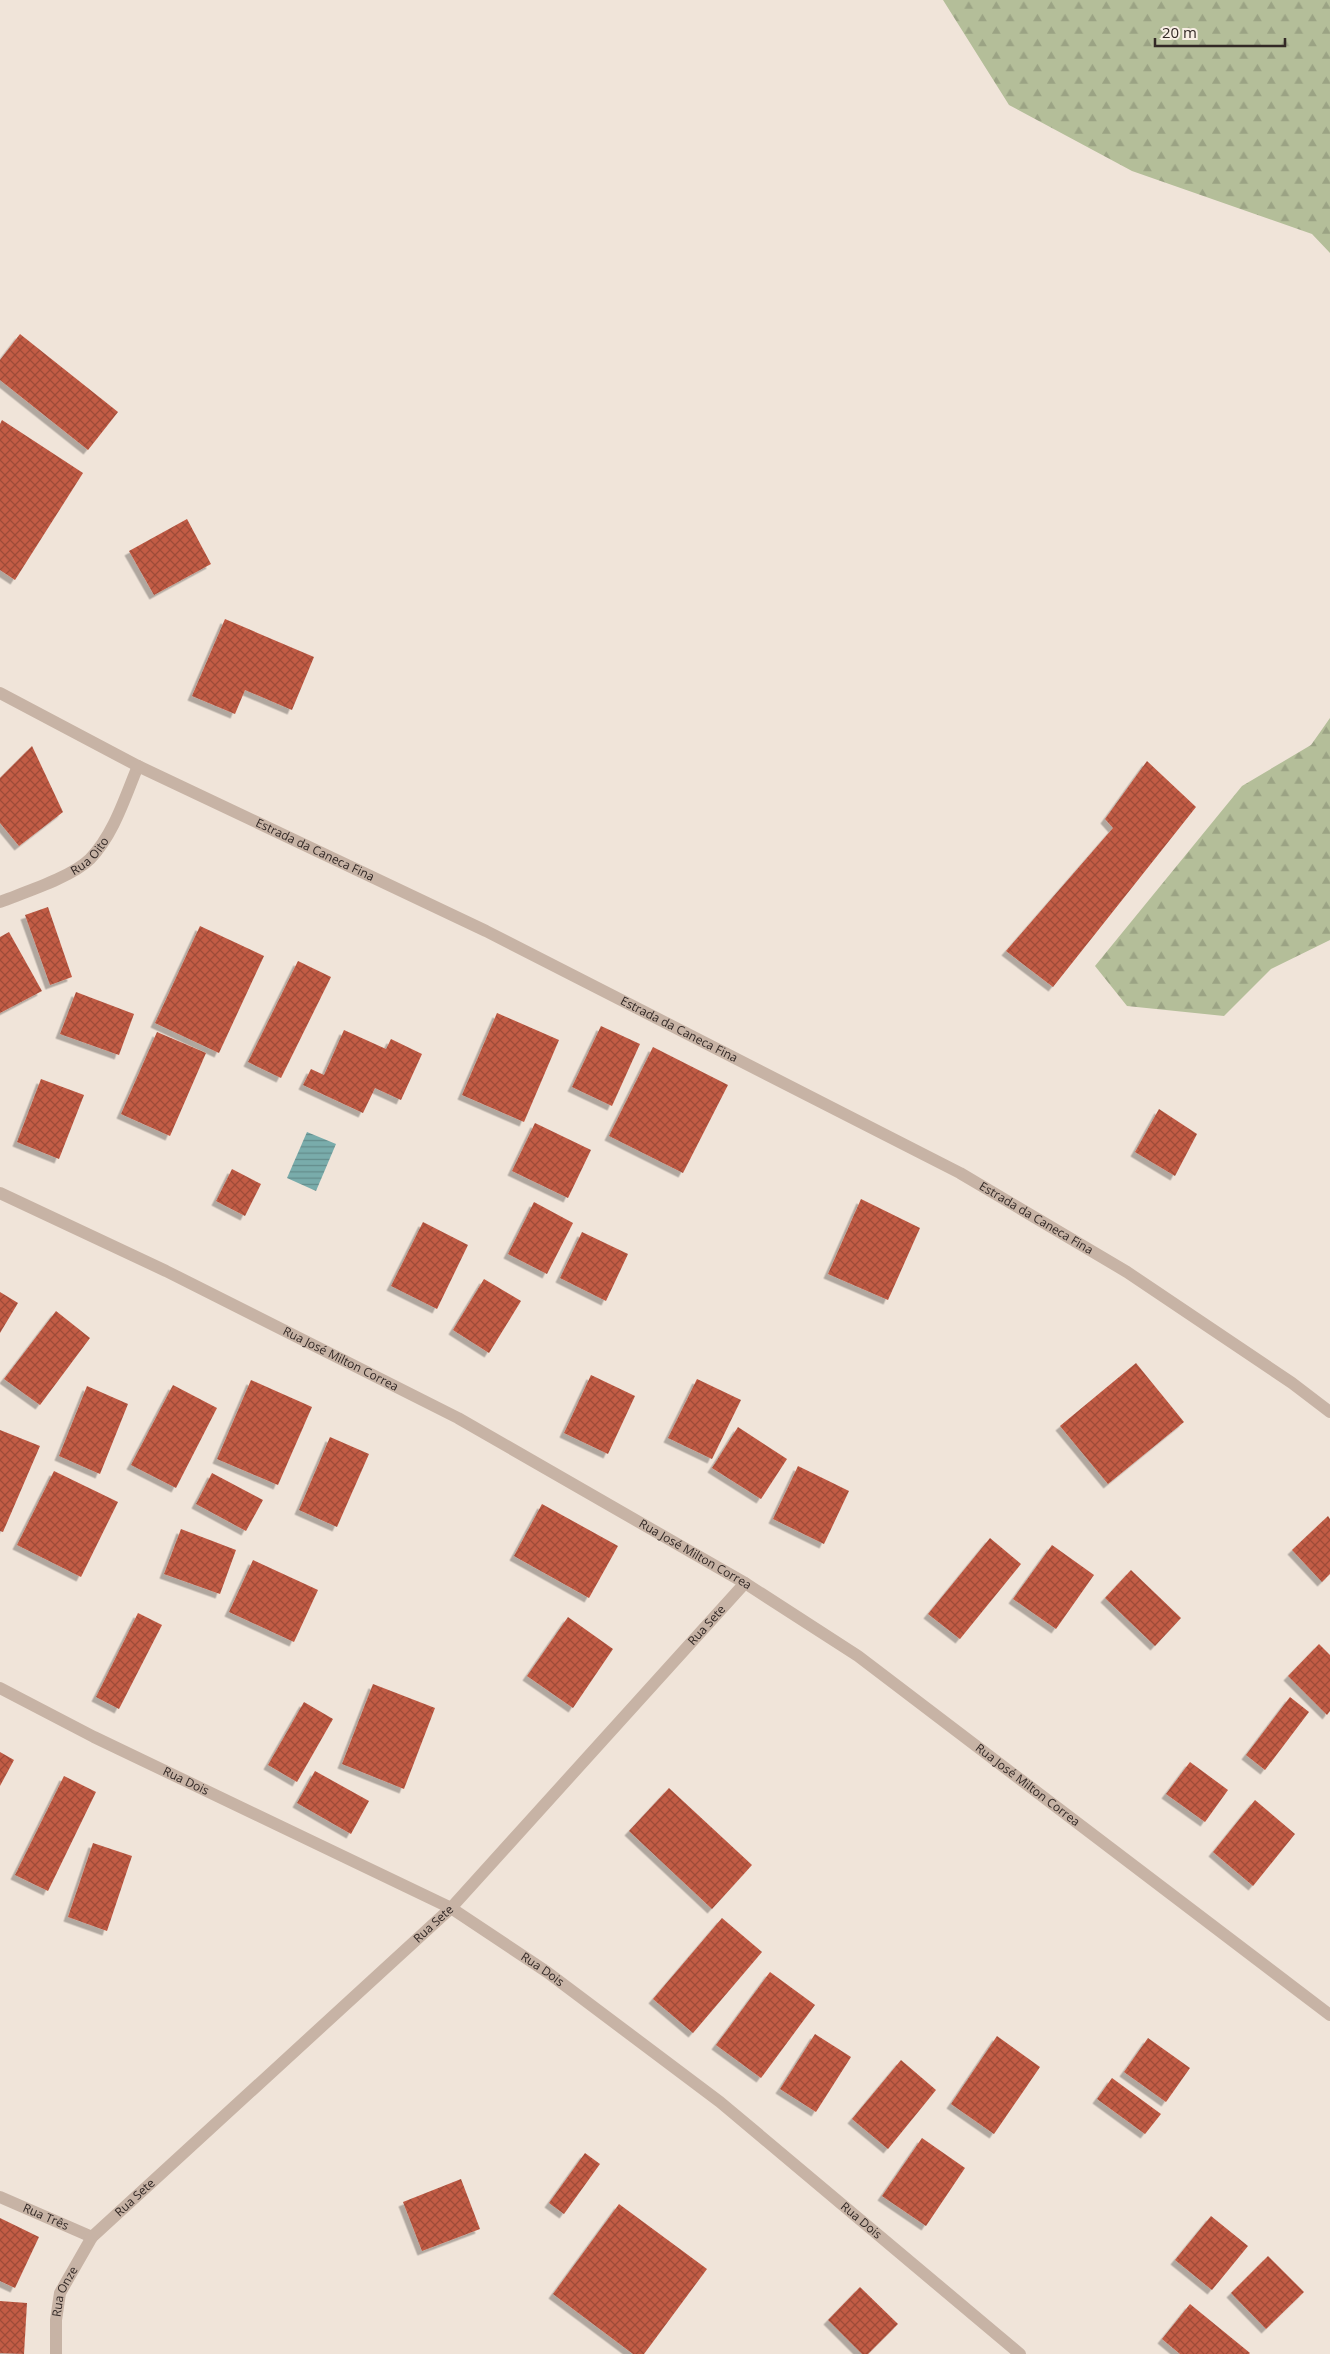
<svg xmlns="http://www.w3.org/2000/svg" width="1330" height="2354" viewBox="0 0 1330 2354" font-family="'Open Sans',sans-serif">
  <style>
    .forest { fill: url(#forest-firs) }
    .water { fill: url(#water-rules) }
    .building { fill: url(#building-cross-hatch); filter: url(#shadow) }
    .lines { fill: none; stroke-linecap: round; stroke-linejoin: round }
    .minor { stroke: #c7b3a5; stroke-width: 12 }
    .tertiary { stroke: #c7b3a5; stroke-width: 12 }
    .labels { text-anchor: middle; stroke-width: 4; stroke-linejoin: round; paint-order: stroke }
    .street-label { font-size: 12px; fill: #332926; stroke: #f8eee4 }
  </style>
  <defs>
    <pattern id="forest-firs" width="22" height="20" patternUnits="userSpaceOnUse" patternTransform="scale(1.25)"><rect width="22" height="20" fill="#b4be99"/><path d="M5 1l3.5 6h-7zM16 11l3.5 6h-7z" fill="#9ba384"/></pattern>
    <pattern id="water-rules" width="6" height="5" patternUnits="userSpaceOnUse" patternTransform="scale(1.25)"><rect width="6" height="5" fill="#79acab"/><path d="M0 2.5h6" fill="none" stroke="#648c8b"/></pattern>
    <pattern id="building-cross-hatch" width="8" height="8" patternUnits="userSpaceOnUse" patternTransform="scale(1.25)"><rect width="8" height="8" fill="#c25b45"/><path d="M0 0l8 8M0 8l8-8" fill="none" stroke="#9e4b39"/></pattern>
    <filter id="shadow"><feDropShadow dx="-4.5" dy="4.5" stdDeviation="0" flood-color="#0004"/></filter>
  </defs>
  <rect width="100%" height="100%" fill="#f0e4d9"/>
  <g class="forest">
    <polygon points="943,0 1330,0 1330,253 1312,234 1132,171 1009,105"/>
    <polygon points="1330,718 1330,940 1271,969 1224,1016 1127,1006 1095,966 1242,786 1311,745"/>
  </g>
  <polygon class="water" points="307,1132 336,1144 316,1191 287,1178"/>
  <g class="building">
    <polygon points="20,334 118,412 88,450 0,380 0,360"/>
    <polygon points="2,420 83,473 15,580 0,570 0,424"/>
    <polygon points="187,519 211,564 154,595 129,551"/>
    <polygon points="225,619 314,657 292,710 245,690 235,714 192,696"/>
    <polygon points="32,746 63,812 19,846 0,823 0,778"/>
    <polygon points="1147,761 1196,807 1053,987 1006,951 1113,828 1105,819"/>
    <polygon points="48,907 72,977 50,985 25,915"/>
    <polygon points="200,926 264,956 219,1053 155,1023"/>
    <polygon points="9,932 42,991 0,1013 0,937"/>
    <polygon points="298,961 331,977 281,1078 248,1062"/>
    <polygon points="76,992 134,1014 119,1055 60,1034"/>
    <polygon points="497,1013 559,1040 524,1122 462,1095"/>
    <polygon points="601,1026 640,1044 612,1106 572,1087"/>
    <polygon points="344,1030 386,1049 391,1039 422,1054 401,1100 375,1088 363,1113 303,1085 311,1069 324,1075"/>
    <polygon points="157,1032 206,1053 170,1136 121,1114"/>
    <polygon points="653,1047 728,1085 683,1173 609,1136"/>
    <polygon points="41,1079 84,1095 59,1159 17,1142"/>
    <polygon points="1159,1109 1197,1134 1175,1176 1135,1152"/>
    <polygon points="535,1123 591,1150 568,1198 512,1171"/>
    <polygon points="232,1169 261,1184 245,1216 216,1201"/>
    <polygon points="861,1199 920,1228 888,1300 828,1274"/>
    <polygon points="534,1202 573,1223 547,1274 508,1254"/>
    <polygon points="423,1222 468,1245 437,1309 391,1286"/>
    <polygon points="582,1232 628,1254 606,1301 560,1278"/>
    <polygon points="484,1279 521,1301 489,1353 453,1330"/>
    <polygon points="0,1292 18,1303 0,1333"/>
    <polygon points="56,1311 90,1338 40,1405 4,1379"/>
    <polygon points="1136,1363 1184,1422 1108,1484 1060,1426"/>
    <polygon points="591,1375 635,1396 608,1454 564,1433"/>
    <polygon points="697,1379 741,1400 712,1459 668,1438"/>
    <polygon points="251,1380 312,1407 278,1485 217,1459"/>
    <polygon points="173,1385 217,1408 176,1488 131,1465"/>
    <polygon points="87,1386 128,1404 100,1474 59,1456"/>
    <polygon points="738,1427 787,1459 761,1499 712,1468"/>
    <polygon points="0,1430 40,1446 3,1532 0,1531"/>
    <polygon points="330,1437 369,1454 337,1527 299,1510"/>
    <polygon points="798,1466 849,1491 824,1544 773,1519"/>
    <polygon points="54,1471 118,1502 81,1577 17,1545"/>
    <polygon points="212,1473 263,1500 246,1531 196,1504"/>
    <polygon points="542,1504 618,1546 589,1598 514,1556"/>
    <polygon points="1328,1516 1330,1519 1330,1574 1322,1582 1292,1550"/>
    <polygon points="181,1529 236,1550 220,1594 164,1574"/>
    <polygon points="990,1538 1021,1564 960,1639 928,1614"/>
    <polygon points="1052,1545 1094,1575 1056,1629 1013,1599"/>
    <polygon points="253,1560 318,1590 294,1642 229,1612"/>
    <polygon points="1131,1570 1181,1618 1155,1646 1105,1598"/>
    <polygon points="138,1613 162,1625 119,1709 96,1697"/>
    <polygon points="568,1617 613,1649 573,1708 527,1676"/>
    <polygon points="1319,1644 1330,1655 1330,1711 1327,1715 1288,1676"/>
    <polygon points="373,1684 435,1708 404,1789 342,1764"/>
    <polygon points="1290,1697 1309,1712 1265,1770 1246,1755"/>
    <polygon points="304,1702 333,1719 297,1782 268,1765"/>
    <polygon points="0,1752 14,1760 0,1786"/>
    <polygon points="1190,1762 1228,1790 1205,1822 1166,1794"/>
    <polygon points="315,1771 369,1801 351,1834 297,1803"/>
    <polygon points="64,1776 96,1792 48,1891 15,1875"/>
    <polygon points="669,1788 752,1865 712,1909 629,1831"/>
    <polygon points="1255,1800 1295,1834 1253,1886 1213,1852"/>
    <polygon points="93,1843 132,1856 107,1931 68,1917"/>
    <polygon points="722,1918 762,1952 693,2033 653,1999"/>
    <polygon points="770,1972 815,2005 761,2078 716,2045"/>
    <polygon points="815,2034 851,2057 816,2112 780,2089"/>
    <polygon points="997,2036 1040,2067 994,2134 951,2104"/>
    <polygon points="1148,2038 1190,2068 1166,2102 1124,2072"/>
    <polygon points="901,2060 936,2090 888,2149 852,2119"/>
    <polygon points="1112,2078 1161,2114 1145,2134 1097,2099"/>
    <polygon points="922,2138 965,2168 926,2226 882,2196"/>
    <polygon points="585,2153 600,2164 564,2214 549,2203"/>
    <polygon points="461,2179 480,2229 422,2251 403,2202"/>
    <polygon points="619,2204 707,2269 644,2354 633,2354 553,2294"/>
    <polygon points="1211,2216 1248,2246 1212,2290 1175,2260"/>
    <polygon points="0,2218 39,2237 15,2288 0,2281"/>
    <polygon points="1268,2256 1304,2292 1266,2329 1231,2293"/>
    <polygon points="860,2287 898,2324 868,2354 862,2354 828,2320"/>
    <polygon points="0,2301 27,2303 24,2354 0,2353"/>
    <polygon points="1190,2304 1250,2353 1249,2354 1180,2354 1162,2339"/>
  </g>
  <g class="lines">
    <g class="minor">
      <path id="s1" d="M0,902C25,892 72,877 90,859C114,834 125,797 138,766"/>
      <path id="s2" d="M0,1193L166,1271L458,1418L745,1583L858,1656L1330,2015"/>
      <path id="s3" d="M0,1688L94,1737L451,1908L547,1972L720,2102L1020,2354"/>
      <path id="s4" d="M0,2197L92,2237"/>
      <path id="s5" d="M56,2354V2320L60,2293L92,2237L451,1908L745,1583"/>
    </g>
    <path class="tertiary" id="s6" d="M0,693L138,766L486,931L960,1173L1127,1272L1292,1383L1330,1412"/>
  </g>
  <g class="labels">
    <g class="street-label">
      <text dy="4" stroke="none"><textPath href="#s6" startOffset="352">Estrada da Caneca Fina</textPath></text>
      <text dy="4" stroke="none"><textPath href="#s1" startOffset="102">Rua Oito</textPath></text>
      <text dy="4" stroke="none"><textPath href="#s6" startOffset="758">Estrada da Caneca Fina</textPath></text>
      <text dy="4" stroke="none"><textPath href="#s6" startOffset="1162">Estrada da Caneca Fina</textPath></text>
      <text dy="4" stroke="none"><textPath href="#s2" startOffset="379">Rua José Milton Correa</textPath></text>
      <text dy="4" stroke="none"><textPath href="#s2" startOffset="784">Rua José Milton Correa</textPath></text>
      <text dy="4" stroke="none"><textPath href="#s5" startOffset="994">Rua Sete</textPath></text>
      <text dy="4" stroke="none"><textPath href="#s3" startOffset="208">Rua Dois</textPath></text>
      <text dy="4" stroke="none"><textPath href="#s2" startOffset="1189">Rua José Milton Correa</textPath></text>
      <text dy="4" stroke="none"><textPath href="#s5" startOffset="589">Rua Sete</textPath></text>
      <text dy="4" stroke="none"><textPath href="#s3" startOffset="612">Rua Dois</textPath></text>
      <text dy="4" stroke="none"><textPath href="#s5" startOffset="184">Rua Sete</textPath></text>
      <text dy="4" stroke="none"><textPath href="#s4" startOffset="50">Rua Três</textPath></text>
      <text dy="4" stroke="none"><textPath href="#s3" startOffset="1018">Rua Dois</textPath></text>
      <text dy="4" stroke="none"><textPath href="#s5" startOffset="64">Rua Onze</textPath></text>
    </g>
  </g>
  <path d="M1155 38v8h130v-8" fill="none" stroke="#332926" stroke-width="2.5"/>
  <text x="1162" y="38" font-size="15" fill="#332926" stroke="#f8eee4" stroke-width="4" paint-order="stroke">20 m</text>
</svg>
